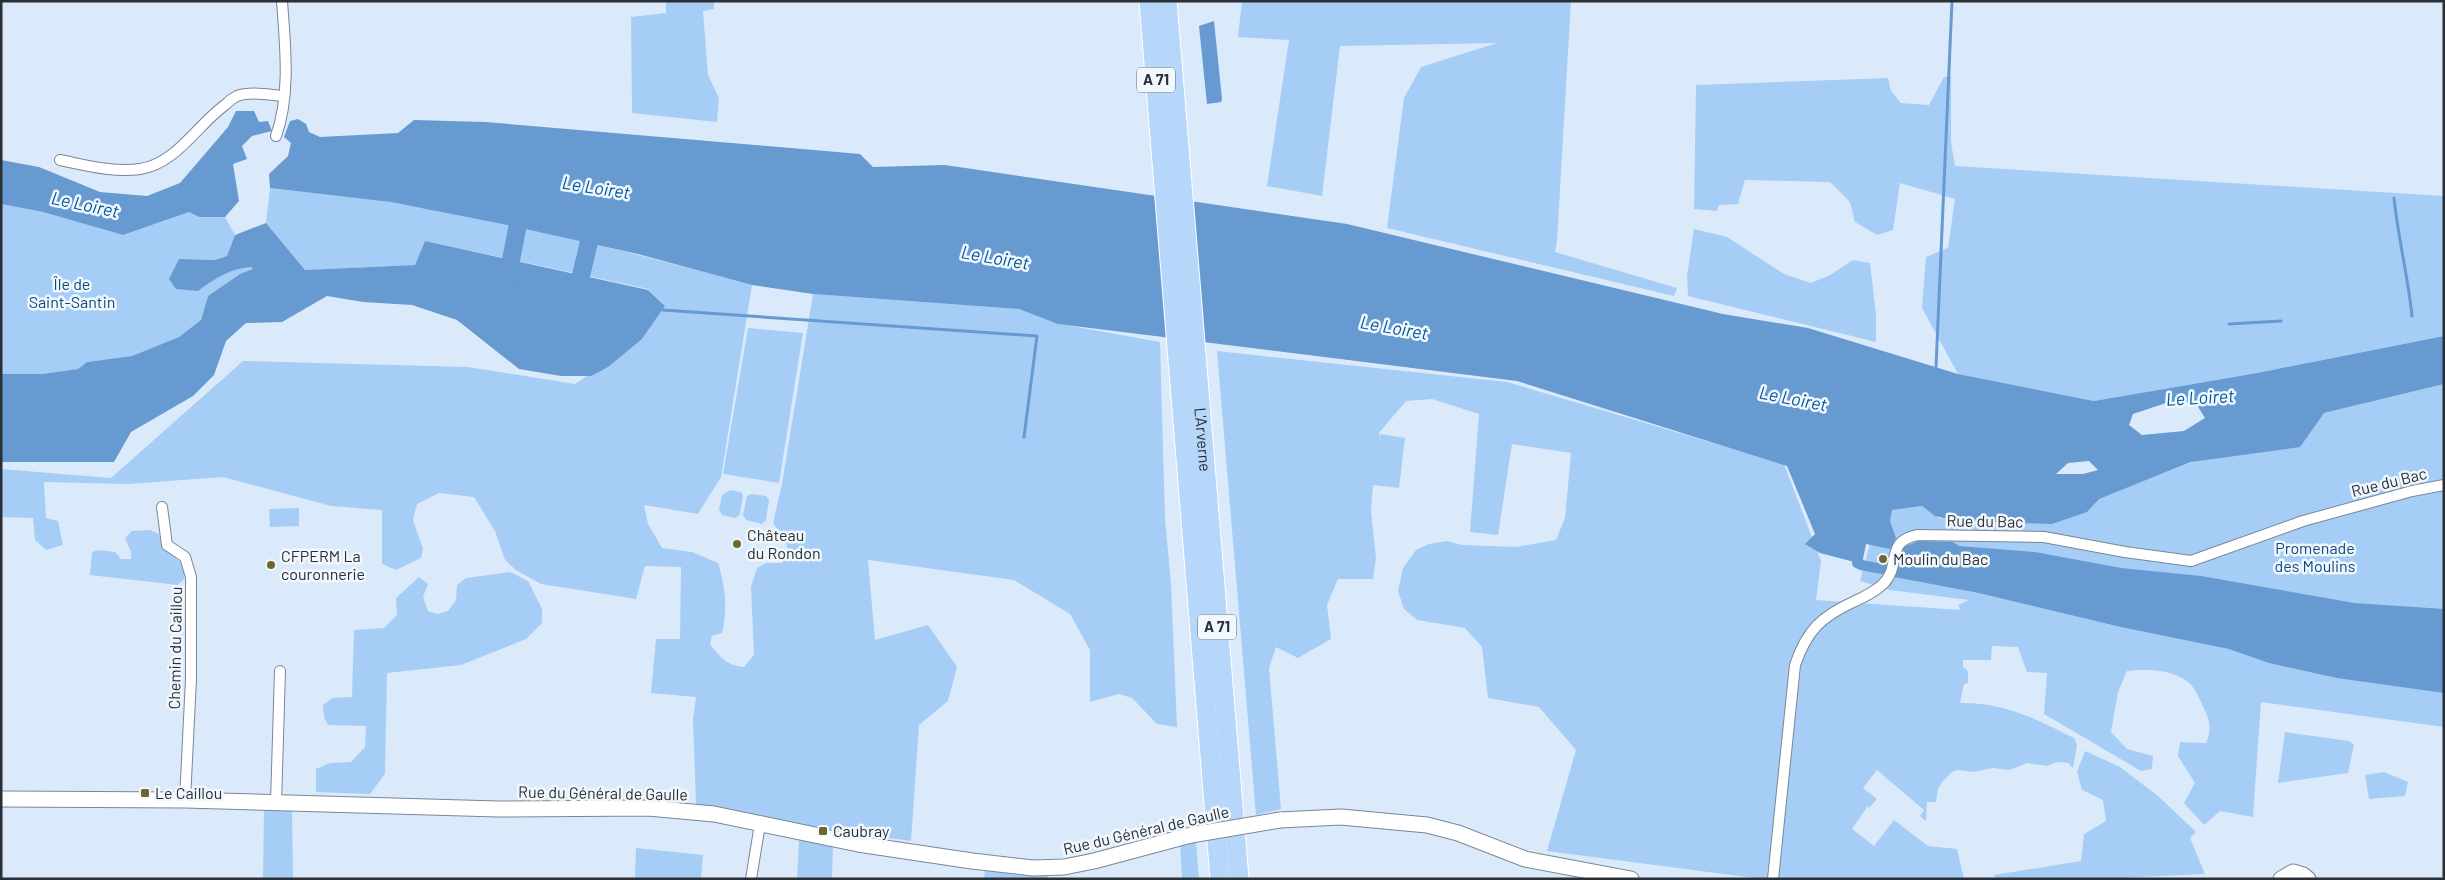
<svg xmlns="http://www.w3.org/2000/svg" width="2445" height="880" viewBox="0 0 2445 880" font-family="Barlow,sans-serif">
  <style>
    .green { fill: #a6cdf6 }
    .water { fill: #669ad1; fill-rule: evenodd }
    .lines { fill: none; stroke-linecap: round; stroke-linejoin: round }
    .stream { stroke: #669ad1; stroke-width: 3 }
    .canal { stroke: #669ad1; stroke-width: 10 }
    .river { stroke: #669ad1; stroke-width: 18 }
    .minor-casing { stroke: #798796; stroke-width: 12 }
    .secondary-casing { stroke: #798796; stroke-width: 17 }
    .motorway-casing { stroke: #fff; stroke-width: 21 }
    .minor { stroke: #fff; stroke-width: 10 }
    .secondary { stroke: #fff; stroke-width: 15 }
    .motorway { stroke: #b7d7fa; stroke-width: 19 }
    .secondary-bridge-casing { stroke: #798796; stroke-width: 17; stroke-linecap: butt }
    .secondary-bridge { stroke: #fff; stroke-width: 15 }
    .poi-dot { fill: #6e6532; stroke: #f0f7fd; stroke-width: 2 }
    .labels { text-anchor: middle; stroke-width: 5; stroke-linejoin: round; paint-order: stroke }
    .shield { fill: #f0f7fd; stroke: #656b71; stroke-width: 1 }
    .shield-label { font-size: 15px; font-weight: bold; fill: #2a2f35 }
    .park-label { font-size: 16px; fill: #0f497c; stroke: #f0f7fd }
    .street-label { font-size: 16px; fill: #2a2f35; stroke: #f0f7fd }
    .poi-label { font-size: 16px; fill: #2a2f35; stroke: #f0f7fd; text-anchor: start }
    .water-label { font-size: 18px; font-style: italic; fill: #005799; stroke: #f0f7fd }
  </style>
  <rect width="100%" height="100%" fill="#dbeafb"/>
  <g class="green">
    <polygon points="666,1 714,1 714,9 703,11 708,75 719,98 717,122 632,113 631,17 666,13"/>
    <polygon points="1242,1 1571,1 1557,241 1555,252 1677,288 1674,296 1387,228 1404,98 1421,67 1497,43 1340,46 1322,196 1267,186 1289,40 1238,37"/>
    <polygon points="1951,76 1951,142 1955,166 2444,196 2444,336 2257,373 2094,401 1958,374 1922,308 1926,257 1948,248 1955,199 1900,183 1893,230 1877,235 1855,222 1850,202 1830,182 1745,180 1738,204 1719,205 1717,211 1694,209 1696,85 1888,78 1891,91 1901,103 1929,105 1944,77"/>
    <path d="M270,188C310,193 351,196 391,202C513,221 633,253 752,285L721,477L698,514L644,505L648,524L662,548L692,552L718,563C725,584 728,611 722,633L712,636L710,644C720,657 726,665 744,667L754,655L751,587L757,568L766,563H782L788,553L786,542L773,523L782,484L813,294L1019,309L1060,324L1160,342L1165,519L1171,584L1177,727L1157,724L1132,698L1119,694L1090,702V650L1070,614L1014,580L868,560L875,640L928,625L957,667L948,701L919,725L911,841L799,825L696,805L693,720L696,697L651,693L656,639H680L681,567L645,566L636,599L541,584L516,570L505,560L495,531L474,497L439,493L417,504L413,520L423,549L421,558L396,570L382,564V510L331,506L223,477L128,484L44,482L46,518L58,521L63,545L46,550L35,540L33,518L1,517V469L111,478L243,361L468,367L575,384L642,339L665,306L648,289L425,241L415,265L305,270L266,223Z"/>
    <path d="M1,204L43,212L123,235L189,212L199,217H225L235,235L227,256L215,260L179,259L198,291C216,278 229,269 251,267L254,270L240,274L208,296L201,320L179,337L132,356L87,362L78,369L42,374H1Z"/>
    <polygon points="1694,229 1727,237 1784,274 1811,283 1830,275 1853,260 1870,263 1876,315 1876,342 1688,296 1687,276"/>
    <polygon points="748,328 803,333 779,483 723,474"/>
    <path d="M1217,351L1507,382L1784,464L1821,561L1816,600L1961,610L1958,605L1969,600L1890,590L1860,581L1870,544L1890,521L1891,510L1922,506L1939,518L2050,521L2100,498L2190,463L2324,413L2444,384V727L2261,702L2253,817L2220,811L2204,825L2184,803L2195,783L2178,756L2180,742L2206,743C2212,730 2210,719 2203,707C2200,699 2194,686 2187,681C2169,669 2147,669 2127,671L2118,692L2111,732L2127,749L2153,756L2152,769L2141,771L2044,714L2047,673L2027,672L2018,647L1992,646L1991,660H1963V667L1968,671V683L1964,684L1960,703C2004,702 2036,719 2074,738L2077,745L2073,768L2068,763L2057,762L2047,766L2027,763L2010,770L1993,768L1974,772L1957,770L1952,772L1943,781L1938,789L1936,802H1927L1926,821L1920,816L1924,810L1877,770L1863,788L1877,799L1869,808L1868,806L1852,829L1874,846L1894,820L1928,846L1957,849L1964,879H1762L1547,851L1576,750L1539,707L1488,698L1482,647L1465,628L1417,620L1404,609L1398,591L1403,568L1416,550L1429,544L1447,541L1462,545L1516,547L1556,540L1565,518L1571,453L1512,444L1498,535L1470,532L1479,414L1432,399L1406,401L1379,433V441L1380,434L1405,438L1399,488L1373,485L1371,511L1376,558L1373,579H1338L1327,605L1331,639L1298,658L1276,647L1269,668L1281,809L1256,815Z"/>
    <polygon points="730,490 741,492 743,496 740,514 736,518 722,515 719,510 722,495"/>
    <polygon points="751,494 766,496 769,500 766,520 762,524 746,520 743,515 747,496"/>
    <polygon points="299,508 299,526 270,527 269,509"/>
    <polygon points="150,530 159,534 162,545 185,567 184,579 178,585 90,575 92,552 98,550 115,552 121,559 131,559 131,552 125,538 132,531"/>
    <polygon points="510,572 528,581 542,609 542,623 526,639 461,665 387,673 385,774 370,794 316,792 316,769 330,763 351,762 365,747 366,726 328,725 324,717 323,705 332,698 352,697 354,630 384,628 397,615 396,598 419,577 428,584 423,597 428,611 438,614 448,611 456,600 457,585 466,578"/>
    <polygon points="2285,732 2349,741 2354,745 2348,773 2278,783"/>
    <polygon points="2085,751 2120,767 2158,796 2196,832 2190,838 2205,874 2097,879 1995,879 1994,875 2081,861 2084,834 2106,821 2103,800 2082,790 2077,772"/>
    <polygon points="2384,772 2408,782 2405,796 2369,799 2365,775"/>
    <polygon points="264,809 292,810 293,879 263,879"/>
    <polygon points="799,840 833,846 832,879 797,879"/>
    <polygon points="1196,842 1199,879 1180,879 1182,877 1180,843"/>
    <polygon points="636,848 703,855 701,879 635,879"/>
    <polygon points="985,870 1048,876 1048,879 984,879"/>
  </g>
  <g class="water">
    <polygon points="1214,21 1222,99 1221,102 1207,104 1199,26"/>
    <path d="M236,111H254L259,122L268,121L272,131L252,136L242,146L247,159L233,164L239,201L225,217L235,235L266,223L305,270L415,265L425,241L648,290L665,306L642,339L608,367L591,376H561L519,369L457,320L412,305L363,302L327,296L282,322L246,323L226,341L214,375L193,396L131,432L114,462H1V374H42L78,369L87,362L132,356L179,337L201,320L208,296L240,274L253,269L251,267C229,269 216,278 198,291L176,289L169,279L179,259L215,260L227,256L235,235L225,217H199L189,212L123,235L43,212L1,204V160L39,167L100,192L147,196L180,183L228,127Z"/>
    <path d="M298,119L306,124L309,132L320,137L398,133L414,120L486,122L860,154L873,167L945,165L1347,224L1723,314L1808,328L1958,374L2094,401L2257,373L2444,336V384L2324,413L2300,447L2191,462L2099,499L2087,512L2052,524L1957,521L1935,516L1922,506L1892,510L1890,521L1896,538L1890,549L1866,544L1862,564L1820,553L1805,544L1815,534L1787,466L1517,381L1058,324L1019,309L813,294L752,285L638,254L512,226L391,202L270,188L269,174L288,156L291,143L284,137L290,121ZM2195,402L2205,418L2184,431L2142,435L2129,425L2133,414L2166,403ZM2089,461L2098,470L2083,474H2056L2068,463Z"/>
    <polygon points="1919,541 1953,542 1959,546 2035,552 2121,568 2201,576 2354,603 2444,609 2444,693 2337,678 2269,663 2229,649 2121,627 1979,593 1894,577 1896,568 1904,566 1900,554 1901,548"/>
  </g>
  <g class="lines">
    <g class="stream">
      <path d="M2394,198C2398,238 2408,276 2412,316"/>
      <polyline points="663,310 1037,336 1024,437"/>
      <polyline points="2229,324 2281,321"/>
      <polyline points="1936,367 1952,1"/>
    </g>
    <polyline class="canal" points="1857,563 1861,565 1899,572"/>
    <g class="river">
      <polyline points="507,281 522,203"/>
      <polyline points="568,287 578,288 594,221"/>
    </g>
    <g class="minor-casing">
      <g id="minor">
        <path d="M276,136C291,94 285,44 282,1"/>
        <path d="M60,160C85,165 114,173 140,169C176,164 197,125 225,105C228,102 233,98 237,96C251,91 269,95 283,96"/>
        <polyline points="162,507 167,545 185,557 191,577 191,679 185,800"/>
        <polyline points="276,803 280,671"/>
        <polyline points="751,879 760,824"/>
        <path d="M1773,879L1795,665C1807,630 1821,617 1853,602C1864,597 1875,592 1883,584C1902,566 1884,541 1918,535L2044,537L2125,552L2191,561L2303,521L2412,491L2444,485"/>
      </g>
    </g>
    <g class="secondary-casing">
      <g id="secondary">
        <polyline points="1,799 185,800 498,809 648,808 714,814 858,844 972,861 1033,868 1064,867 1094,861 1191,835"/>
        <polyline points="1280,820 1341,817 1427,825 1458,833 1525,859 1631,879"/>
        <polyline points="2281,879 2293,872 2303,875 2308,879"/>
      </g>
    </g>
    <g class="motorway-casing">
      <g id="motorway">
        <polyline points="1149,1 1220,879"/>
        <path id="s1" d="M1167,1L1239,879"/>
      </g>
    </g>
    <use href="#minor" class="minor"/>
    <use href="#secondary" class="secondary"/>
    <use href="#motorway" class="motorway"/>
    <g class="secondary-bridge-casing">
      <polyline id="secondary-bridge" points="1191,835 1280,820"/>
    </g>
    <use href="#secondary-bridge" class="secondary-bridge"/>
  </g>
  <g class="poi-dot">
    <circle cx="737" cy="544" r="5"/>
    <circle cx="1883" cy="559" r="5"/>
    <circle cx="271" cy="565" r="5"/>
    <rect x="140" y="788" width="10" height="10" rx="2.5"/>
    <rect x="818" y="826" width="10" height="10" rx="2.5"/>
  </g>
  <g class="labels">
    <g class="shield">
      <rect x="1137" y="67.5" width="38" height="25" rx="4"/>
      <rect x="1198" y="614.5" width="38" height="25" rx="4"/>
    </g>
    <g class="shield-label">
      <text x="1156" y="85">A 71</text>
      <text x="1217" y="632">A 71</text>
    </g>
    <g class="park-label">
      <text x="72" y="290">Île de<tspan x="72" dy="18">Saint-Santin</tspan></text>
      <text x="2315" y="554">Promenade<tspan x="2315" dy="18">des Moulins</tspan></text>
    </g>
    <g class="street-label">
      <text dy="6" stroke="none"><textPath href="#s1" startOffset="440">L'Arverne</textPath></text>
      <text transform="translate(2389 482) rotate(-14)" y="6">Rue du Bac</text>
      <text transform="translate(1985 521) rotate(1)" y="6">Rue du Bac</text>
      <text transform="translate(175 648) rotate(-89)" y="6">Chemin du Caillou</text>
      <text transform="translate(603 793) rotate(1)" y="6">Rue du Général de Gaulle</text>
      <text transform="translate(1146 830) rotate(-13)" y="6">Rue du Général de Gaulle</text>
    </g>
    <g class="poi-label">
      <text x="747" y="541">Château<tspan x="747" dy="18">du Rondon</tspan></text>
      <text x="281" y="562">CFPERM La<tspan x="281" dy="18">couronnerie</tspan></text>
      <text x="1893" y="565">Moulin du Bac</text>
      <text x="155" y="799">Le Caillou</text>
      <text x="833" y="837">Caubray</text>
    </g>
    <g class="water-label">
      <text transform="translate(596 188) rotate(9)" y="6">Le Loiret</text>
      <text transform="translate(85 205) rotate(12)" y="6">Le Loiret</text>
      <text transform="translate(995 258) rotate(10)" y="6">Le Loiret</text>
      <text transform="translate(1394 328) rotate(10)" y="6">Le Loiret</text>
      <text transform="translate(2200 398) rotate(-3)" y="6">Le Loiret</text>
      <text transform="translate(1793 399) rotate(11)" y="6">Le Loiret</text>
    </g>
  </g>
  <rect width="2445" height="880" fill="none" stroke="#2a2f35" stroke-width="5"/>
</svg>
